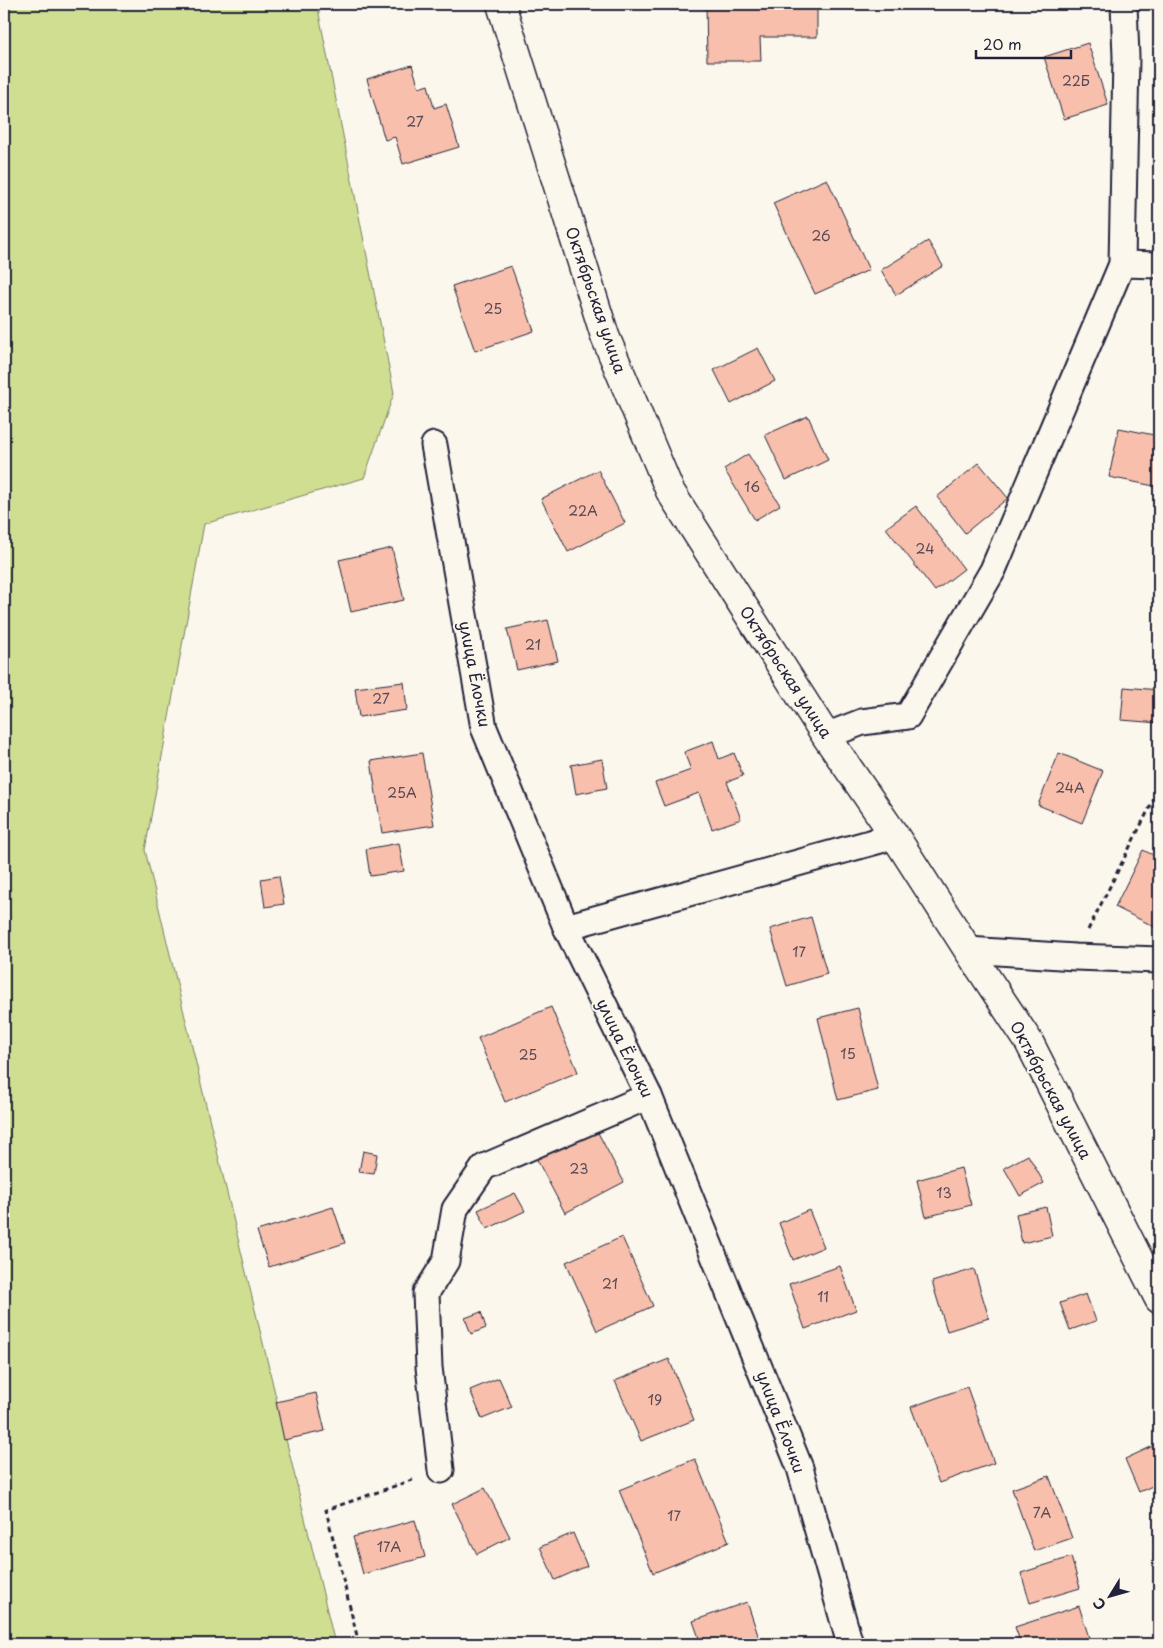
<svg xmlns="http://www.w3.org/2000/svg" width="1163" height="1648" viewBox="0 0 1163 1648" font-family="'Playpen Sans',sans-serif">
  <style>
    .green { fill: #d0de91; stroke: #798066 }
    .building { fill: #f8c0ac; stroke: #22223b }
    .lines { fill: none; stroke-linecap: round; stroke-linejoin: round }
    .street-casing { stroke: #22223b; stroke-width: 29 }
    .secondary-casing { stroke: #22223b; stroke-width: 31 }
    .path { stroke: #22223b; stroke-width: 3; stroke-dasharray: 5 4; stroke-linecap: butt }
    .street { stroke: #fbf7ec; stroke-width: 25 }
    .secondary { stroke: #fbf7ec; stroke-width: 28 }
    .labels { text-anchor: middle; stroke-width: 4; stroke-linejoin: round; paint-order: stroke }
    .number-label { font-size: 14px; fill: #584a57 }
    .street-label { font-size: 16px; fill: #22223b; stroke: #fbf7ec }
  </style>
  <rect width="100%" height="100%" fill="#fbf7ec"/>
  <filter id="ink" filterUnits="userSpaceOnUse"><feTurbulence type="fractalNoise" baseFrequency=".02" numOctaves="2"/><feDisplacementMap in="SourceGraphic" scale="10" xChannelSelector="R" yChannelSelector="G"/><feConvolveMatrix kernelMatrix="1 2 1 2 8 2 1 2 1" color-interpolation-filters="sRGB"/></filter>
  <g filter="url(#ink)">
    <polygon class="green" points="4,4 317,4 394,393 364,478 204,524 145,850 335,1644 4,1644"/>
    <g class="building">
      <polygon points="706,4 817,4 817,37 760,37 761,61 707,61"/>
      <polygon points="1088,43 1108,105 1064,119 1044,57"/>
      <polygon points="412,65 419,88 428,85 434,108 446,104 459,147 403,164 395,137 385,140 367,79"/>
      <polygon points="827,179 869,270 815,294 773,203"/>
      <polygon points="928,241 943,266 896,295 881,270"/>
      <polygon points="511,266 534,331 475,351 452,286"/>
      <polygon points="758,348 775,381 731,404 714,370"/>
      <polygon points="1158,414 1159,487 1109,477 1119,428 1154,435"/>
      <polygon points="808,416 828,460 786,480 765,435"/>
      <polygon points="748,454 780,505 755,520 724,469"/>
      <polygon points="979,463 1008,498 965,533 937,497"/>
      <polygon points="598,470 625,523 568,552 541,499"/>
      <polygon points="916,506 964,569 935,591 886,528"/>
      <polygon points="392,548 404,600 351,612 339,560"/>
      <polygon points="548,620 558,661 517,670 507,629"/>
      <polygon points="404,682 407,710 359,717 355,688"/>
      <polygon points="1124,687 1159,690 1159,723 1121,720"/>
      <polygon points="713,741 719,759 734,753 743,776 727,782 741,819 712,829 699,793 664,806 655,783 691,770 684,752"/>
      <polygon points="422,753 434,825 382,833 371,761"/>
      <polygon points="1059,753 1103,771 1082,823 1038,805"/>
      <polygon points="602,759 607,788 576,794 571,765"/>
      <polygon points="399,843 404,871 370,876 366,849"/>
      <polygon points="1143,850 1159,858 1159,929 1115,907"/>
      <polygon points="279,876 284,904 265,907 261,879"/>
      <polygon points="811,917 827,974 787,986 770,929"/>
      <polygon points="551,1007 578,1072 505,1102 478,1038"/>
      <polygon points="858,1008 878,1090 838,1100 818,1018"/>
      <polygon points="594,1125 624,1182 565,1213 535,1156"/>
      <polygon points="363,1151 377,1154 374,1174 359,1172"/>
      <polygon points="1028,1155 1044,1183 1020,1196 1004,1168"/>
      <polygon points="961,1168 971,1205 926,1217 917,1180"/>
      <polygon points="515,1193 525,1211 487,1229 478,1210"/>
      <polygon points="333,1207 345,1243 269,1267 257,1231"/>
      <polygon points="1046,1207 1052,1236 1022,1243 1016,1214"/>
      <polygon points="809,1210 824,1247 793,1260 779,1223"/>
      <polygon points="622,1237 653,1306 597,1331 566,1262"/>
      <polygon points="840,1266 856,1310 805,1329 789,1284"/>
      <polygon points="974,1269 989,1318 947,1331 932,1282"/>
      <polygon points="1086,1294 1096,1321 1070,1330 1060,1303"/>
      <polygon points="481,1312 486,1328 471,1334 465,1318"/>
      <polygon points="669,1359 694,1420 641,1441 615,1381"/>
      <polygon points="499,1378 512,1407 482,1419 470,1390"/>
      <polygon points="967,1387 994,1463 939,1483 911,1407"/>
      <polygon points="316,1393 325,1431 284,1440 276,1402"/>
      <polygon points="1155,1445 1159,1454 1159,1483 1139,1492 1125,1459"/>
      <polygon points="695,1459 729,1542 653,1573 619,1490"/>
      <polygon points="1049,1476 1072,1538 1034,1551 1012,1489"/>
      <polygon points="485,1488 510,1537 477,1554 452,1504"/>
      <polygon points="415,1520 425,1557 363,1574 353,1537"/>
      <polygon points="573,1533 587,1566 555,1580 540,1547"/>
      <polygon points="1071,1557 1080,1588 1030,1603 1021,1573"/>
      <polygon points="747,1602 761,1644 701,1644 693,1621"/>
      <polygon points="1079,1606 1091,1644 1021,1644 1015,1627"/>
    </g>
    <g class="lines">
      <g class="street-casing">
        <g id="street">
          <polyline points="1122,264 1159,265"/>
          <polyline points="434,445 484,728 566,927 649,1096 800,1468 850,1644"/>
          <polyline points="826,736 862,722 908,716 993,570 1122,264 1126,57 1124,4"/>
          <polyline points="566,927 895,836"/>
          <polyline points="968,950 1075,957 1159,960"/>
          <polyline points="441,1470 429,1367 426,1293 446,1261 455,1209 484,1167 649,1096"/>
        </g>
      </g>
      <g class="secondary-casing">
        <polyline id="secondary" points="501,4 605,336 670,491 826,736 895,836 968,950 1029,1042 1159,1299"/>
      </g>
      <g class="path">
        <polyline points="1088,930 1159,789"/>
        <polyline points="359,1644 326,1510 415,1479"/>
      </g>
      <use href="#street" class="street"/>
      <use href="#secondary" class="secondary"/>
    </g>
  </g>
  <g class="labels">
    <g class="number-label">
      <text x="1076" y="86">22Б</text>
      <text x="415" y="127">27</text>
      <text x="821" y="241">26</text>
      <text x="493" y="314">25</text>
      <text x="752" y="492">16</text>
      <text x="583" y="516">22А</text>
      <text x="925" y="554">24</text>
      <text x="533" y="650">21</text>
      <text x="381" y="704">27</text>
      <text x="1070" y="793">24А</text>
      <text x="402" y="798">25А</text>
      <text x="799" y="957">17</text>
      <text x="848" y="1059">15</text>
      <text x="528" y="1060">25</text>
      <text x="579" y="1174">23</text>
      <text x="944" y="1198">13</text>
      <text x="610" y="1289">21</text>
      <text x="823" y="1302">11</text>
      <text x="655" y="1405">19</text>
      <text x="1042" y="1518">7А</text>
      <text x="674" y="1521">17</text>
      <text x="389" y="1552">17А</text>
    </g>
    <g class="street-label">
      <text transform="translate(596 300) rotate(71)" y="6">Октябрьская улица</text>
      <text transform="translate(786 672) rotate(57)" y="6">Октябрьская улица</text>
      <text transform="translate(475 674) rotate(79)" y="6">улица Ёлочки</text>
      <text transform="translate(625 1048) rotate(64)" y="6">улица Ёлочки</text>
      <text transform="translate(1051 1090) rotate(62)" y="6">Октябрьская улица</text>
      <text transform="translate(781 1422) rotate(69)" y="6">улица Ёлочки</text>
    </g>
  </g>
  <rect width="1163" height="1648" fill="none" stroke="#fbf7ec" stroke-width="20"/>
  <rect x="10" y="10" width="1143" height="1628" fill="none" stroke="#22223b" stroke-width="2" filter="url(#ink)"/>
  <g transform="translate(1110 1596) rotate(233)" stroke="#fbf7ec" stroke-width="4" paint-order="stroke">
  <path d="M0-4L9 19L0 12L-9 19Z" fill="#22223b"/>
  <text y="-8" font-size="14" font-weight="bold" text-anchor="middle" fill="#22223b">С</text>
  </g>
  <path d="M976 50v8h95v-8" fill="none" stroke="#22223b" stroke-width="2.5"/>
  <text x="983" y="50" font-size="15" fill="#22223b" stroke="#fbf7ec" stroke-width="4" paint-order="stroke">20 m</text>
</svg>
